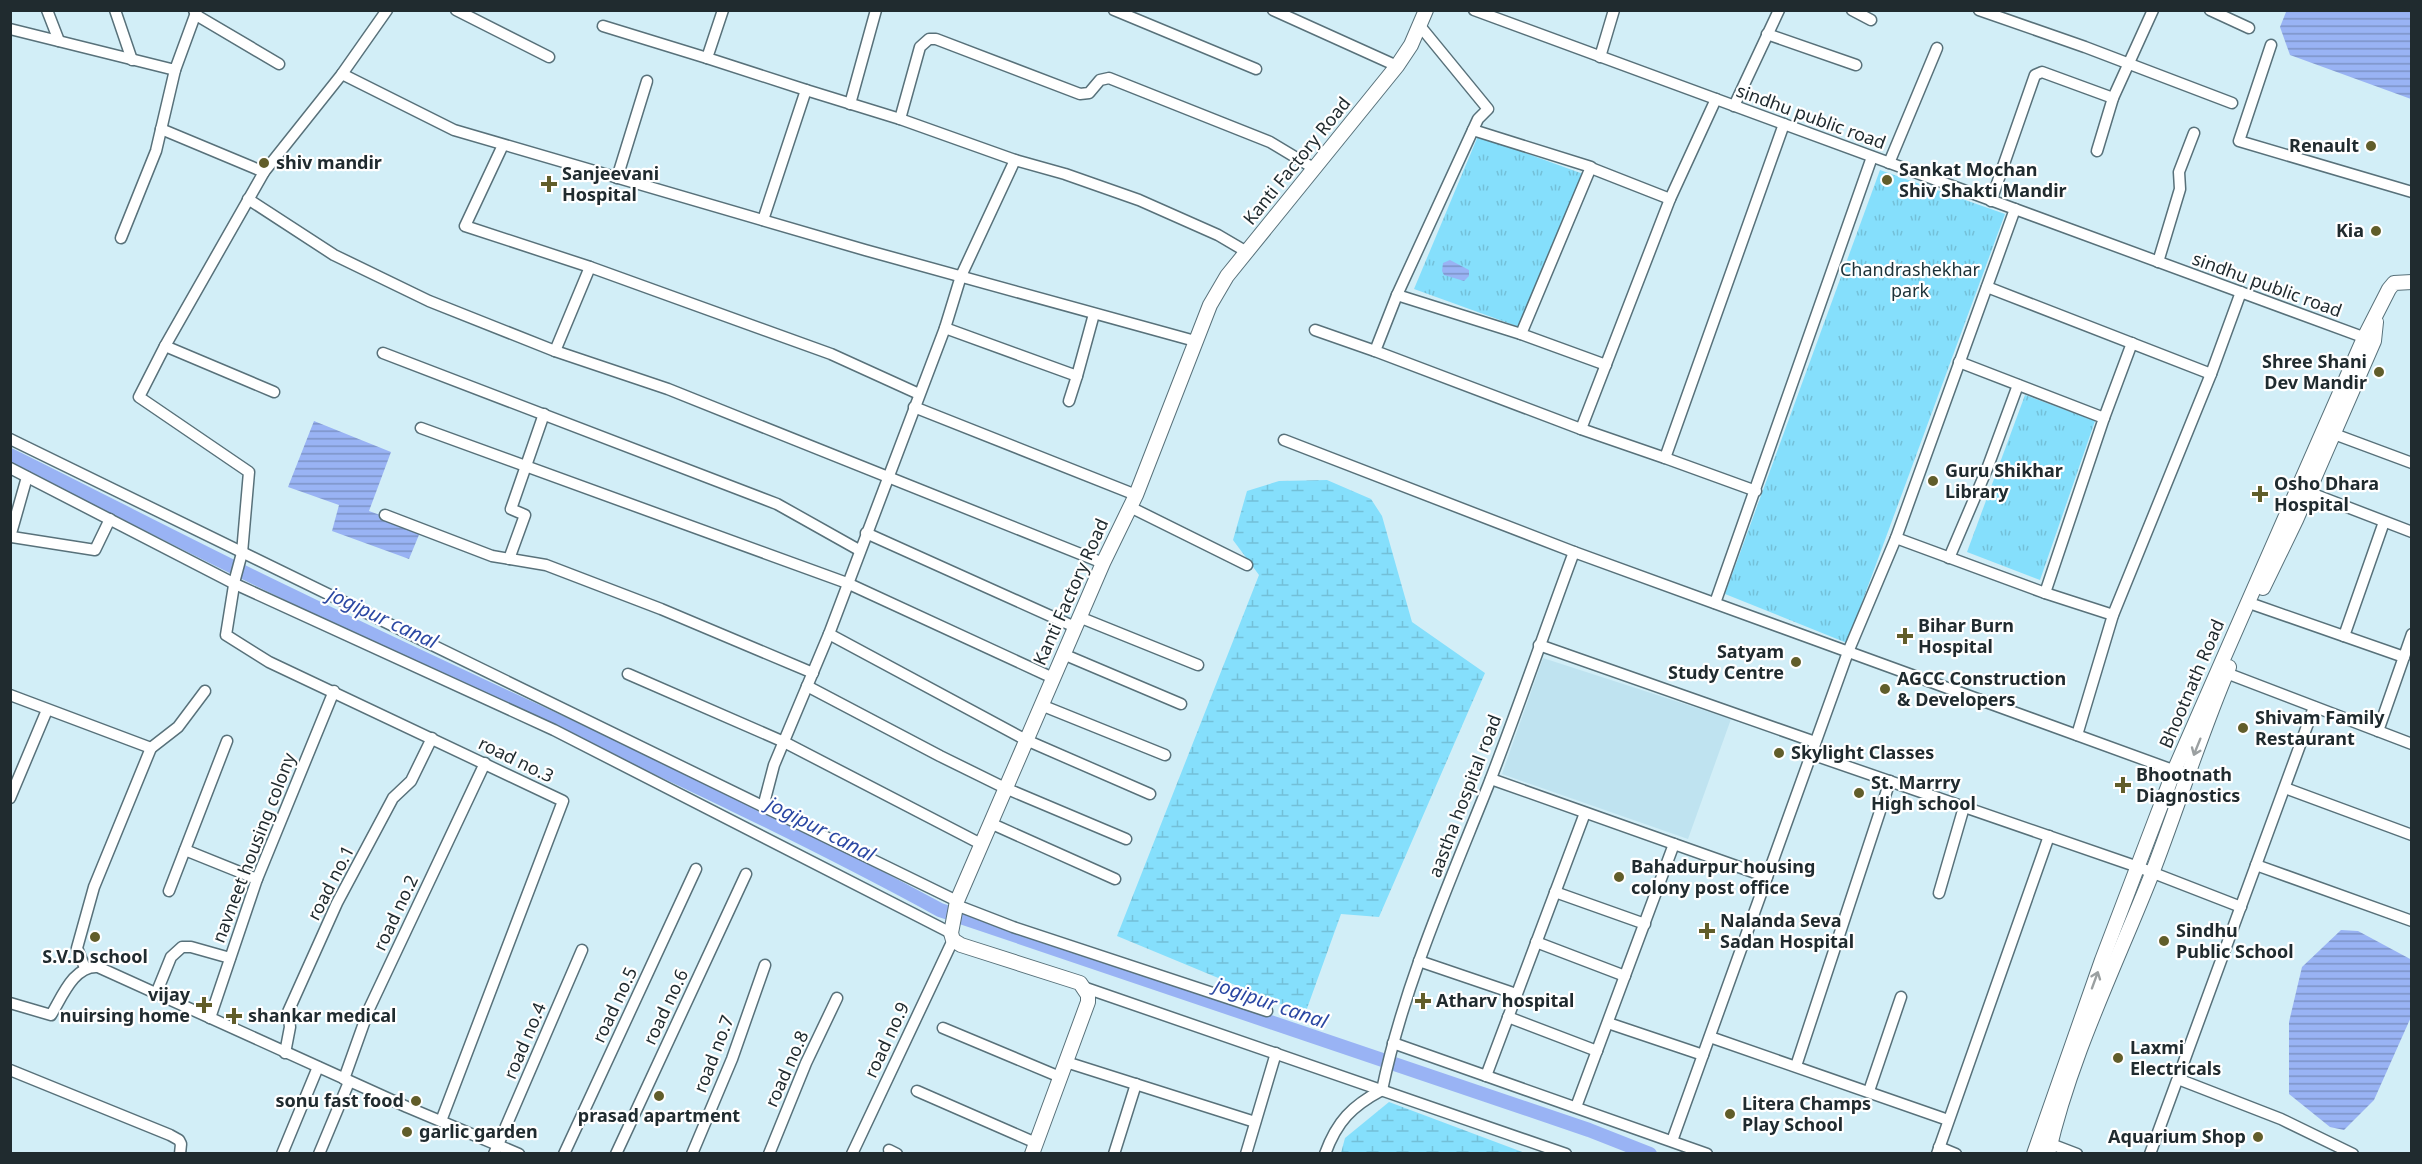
<svg xmlns="http://www.w3.org/2000/svg" width="2422" height="1164" viewBox="0 0 2422 1164" font-family="'Noto Sans',sans-serif">
  <style>
    .built { fill: #bfe3f0 }
    .wetland { fill: url(#wetland-marsh) }
    .park { fill: url(#park-tufts) }
    .water { fill: url(#water-rules) }
    .lines { fill: none; stroke-linecap: round; stroke-linejoin: round }
    .canal { stroke: #99b3f4; stroke-width: 14 }
    .minor-casing { stroke: #58717a; stroke-width: 13 }
    .tertiary-casing { stroke: #58717a; stroke-width: 16 }
    .minor { stroke: #fff; stroke-width: 10 }
    .tertiary { stroke: #fff; stroke-width: 14 }
    .oneway { stroke: #9ba0a1 }
    .poi-dot { fill: #615d2a; stroke: #fff; stroke-width: 2 }
    .labels { text-anchor: middle; stroke-width: 4.5; stroke-linejoin: round; paint-order: stroke }
    .street-label { font-size: 18px; fill: #202b2f; stroke: #fff }
    .poi-label { font-size: 18px; font-weight: bold; fill: #202b2f; stroke: #fff; text-anchor: start }
    .park-label { font-size: 18px; fill: #1b3138; stroke: #fff }
    .water-label { font-size: 20px; font-style: italic; fill: #2b48a3; stroke: #fff }
  </style>
  <defs>
    <pattern id="wetland-marsh" width="20" height="14" patternUnits="userSpaceOnUse" patternTransform="scale(1.5)"><rect width="20" height="14" fill="#85dffc"/><path d="M1 5h8M5 5V1M11 12h8M15 12V8" fill="none" stroke="#73c0d8"/></pattern>
    <pattern id="park-tufts" width="24" height="20" patternUnits="userSpaceOnUse" patternTransform="scale(1.5)"><rect width="24" height="20" fill="#85dffc"/><path d="M3 7l-1-3M5 7V3M7 7l1-3M15 17l-1-3M17 17v-4M19 17l1-3" fill="none" stroke="#73c0d8"/></pattern>
    <pattern id="water-rules" width="6" height="5" patternUnits="userSpaceOnUse" patternTransform="scale(1.5)"><rect width="6" height="5" fill="#99b3f4"/><path d="M0 2.5h6" fill="none" stroke="#7c92c6"/></pattern>
  </defs>
  <rect width="100%" height="100%" fill="#d2eef7"/>
  <polygon class="built" points="1543,658 1731,719 1688,839 1502,774"/>
  <g class="wetland">
    <polygon points="1327,480 1371,499 1382,516 1412,622 1485,673 1379,917 1341,914 1305,1014 1117,936 1259,575 1233,540 1247,491 1279,481"/>
    <polygon points="1389,1102 1525,1153 1341,1153 1345,1138"/>
  </g>
  <g class="park">
    <polygon points="1478,136 1586,175 1522,328 1414,289"/>
    <polygon points="1880,170 2005,214 1847,643 1725,594"/>
    <polygon points="2025,395 2095,421 2040,580 1967,552"/>
  </g>
  <g class="water">
    <polygon points="2296,11 2411,11 2411,99 2290,55 2280,27 2286,12"/>
    <polygon points="1450,260 1469,270 1469,276 1464,281 1444,275 1442,271 1443,263"/>
    <polygon points="314,421 391,452 369,511 421,530 409,559 332,531 339,505 288,487"/>
    <polygon points="2341,930 2358,931 2412,960 2411,1017 2374,1100 2344,1130 2330,1127 2289,1094 2289,1022 2302,967"/>
  </g>
  <g class="lines">
    <path class="canal" d="M10,455C107,503 202,553 299,599C512,703 731,796 940,910L1589,1130L1650,1154"/>
    <g class="minor-casing">
      <g id="minor">
        <polyline points="47,10 59,41"/>
        <polyline points="115,10 132,60"/>
        <polyline points="194,10 196,15 279,64"/>
        <polyline points="387,10 342,74 264,172 165,346 139,397 249,472 242,553 235,579 226,635 269,662 563,801 441,1121"/>
        <polyline points="456,10 549,57"/>
        <polyline points="723,10 707,58 806,90 763,220"/>
        <polyline points="1114,10 1256,69"/>
        <polyline points="1273,10 1397,66"/>
        <polyline points="1474,10 2371,340"/>
        <polyline points="1852,10 1871,20"/>
        <polyline points="1979,10 2085,47 2232,103"/>
        <polyline points="2210,10 2249,28"/>
        <polyline points="603,26 707,58"/>
        <polyline points="1420,26 1488,109 1478,119 1397,295 1375,351 1581,429"/>
        <polyline points="10,29 175,70 197,10"/>
        <polyline points="1767,34 1856,65"/>
        <polyline points="2271,45 2239,141 2412,192"/>
        <polyline points="1600,57 1614,10"/>
        <polyline points="342,74 454,130 865,250 1195,341"/>
        <polyline points="806,90 900,119 1015,160 1065,174 1139,200 1218,235 1247,252"/>
        <polyline points="1716,99 1670,199 1581,429 1665,458 1784,124"/>
        <polyline points="850,104 876,10"/>
        <polyline points="1734,106 1779,10"/>
        <polyline points="900,119 920,47 929,39 936,39 1080,94 1089,93 1100,80 1109,78 1270,142 1315,169"/>
        <polyline points="161,129 264,172"/>
        <polyline points="1473,130 1591,167 1521,334 1606,365"/>
        <polyline points="503,145 465,226 590,267 831,354 919,394"/>
        <polyline points="2097,151 2113,98 2153,10"/>
        <polyline points="1889,163 1937,48"/>
        <polyline points="1591,168 1670,199"/>
        <polyline points="617,178 647,81"/>
        <polyline points="248,199 334,255 429,301 555,351 668,389 1103,563"/>
        <polyline points="1991,201 2035,75 2042,72 2113,98"/>
        <polyline points="121,238 156,151 175,70"/>
        <polyline points="2158,262 2180,189 2179,172 2194,133"/>
        <polyline points="1987,287 2211,374"/>
        <polyline points="1397,295 1521,334"/>
        <polyline points="945,328 1077,376 1094,314"/>
        <polyline points="1315,330 1375,351"/>
        <polyline points="165,346 274,392"/>
        <polyline points="555,351 590,267"/>
        <polyline points="383,353 777,504 859,550"/>
        <polyline points="1069,401 1077,376"/>
        <polyline points="914,407 1136,495"/>
        <polyline points="2104,418 2132,343"/>
        <polyline points="421,428 847,583 1053,678"/>
        <polyline points="2329,429 2334,434 2412,463"/>
        <polyline points="10,439 957,901"/>
        <polyline points="1284,440 1574,552 2181,773"/>
        <polyline points="1665,458 1756,491"/>
        <polyline points="10,468 235,584 554,730 951,933"/>
        <polyline points="2308,492 2412,532"/>
        <polyline points="1130,507 1247,565"/>
        <polyline points="385,515 492,556 546,565 661,609 813,673"/>
        <polyline points="866,533 1075,627"/>
        <polyline points="10,537 27,477"/>
        <polyline points="12,537 95,550 110,519"/>
        <polyline points="1896,538 2045,593 2104,418 1959,362"/>
        <polyline points="1949,558 1987,469 2018,385"/>
        <polyline points="509,559 525,515 511,509 544,414"/>
        <polyline points="2045,593 2113,615"/>
        <polyline points="1715,603 1872,157"/>
        <polyline points="2255,605 2404,657"/>
        <polyline points="1079,617 1198,665"/>
        <polyline points="829,634 1026,740 1150,794"/>
        <polyline points="2344,636 2384,522"/>
        <polyline points="1539,645 1815,742"/>
        <polyline points="1063,654 1181,704"/>
        <polyline points="2221,671 2412,744"/>
        <polyline points="628,674 784,742 981,844"/>
        <polyline points="807,686 940,756 1005,788 1126,839"/>
        <polyline points="10,695 151,748 94,887 77,948 85,968"/>
        <polyline points="1041,705 1165,755"/>
        <polyline points="2378,731 2412,634"/>
        <polyline points="2077,735 2113,615 2211,374 2241,292"/>
        <polyline points="151,748 178,727 205,691"/>
        <polyline points="1811,754 2138,867 2241,907"/>
        <polyline points="1491,779 1767,877"/>
        <polyline points="2285,788 2412,835"/>
        <polyline points="10,798 47,710"/>
        <polyline points="763,807 774,765 829,634 945,328 961,276 1015,160"/>
        <polyline points="990,823 1115,879"/>
        <polyline points="185,850 257,879"/>
        <polyline points="2256,865 2412,921"/>
        <polyline points="169,891 227,741"/>
        <polyline points="1555,892 1645,924"/>
        <polyline points="1939,893 1964,807"/>
        <polyline points="956,905 1013,927 1267,1011"/>
        <polyline points="1536,942 1625,976"/>
        <polyline points="1419,961 1516,994"/>
        <polyline points="1083,987 1566,1154"/>
        <polyline points="156,994 171,957 182,947 191,947 230,958"/>
        <path d="M10,1003L51,1015C62,997 74,965 98,967L407,1107L519,1154"/>
        <polyline points="1508,1017 1597,1051"/>
        <polyline points="210,1018 257,879 334,691"/>
        <polyline points="1608,1023 1703,1055"/>
        <polyline points="943,1028 1060,1077"/>
        <polyline points="1710,1037 1948,1120"/>
        <polyline points="1393,1043 1707,1154"/>
        <polyline points="285,1053 290,1027 288,1012 337,903 393,798 411,781 432,738"/>
        <polyline points="1066,1062 1255,1122"/>
        <polyline points="1796,1066 1890,781"/>
        <polyline points="10,1070 170,1135 179,1140 181,1144 180,1154"/>
        <polyline points="1486,1076 1585,813"/>
        <polyline points="344,1079 369,1009 485,763"/>
        <polyline points="2178,1079 2281,1119 2353,1154"/>
        <polyline points="917,1091 1036,1143"/>
        <polyline points="1869,1091 1901,997"/>
        <polyline points="1576,1107 1674,844"/>
        <polyline points="1672,1141 1848,652 1896,538 2015,209"/>
        <polyline points="2043,1141 2077,1154"/>
        <polyline points="1939,1147 1956,1154"/>
        <polyline points="889,1150 897,1154"/>
        <polyline points="282,1154 318,1067"/>
        <polyline points="319,1154 349,1082"/>
        <polyline points="494,1154 582,950"/>
        <polyline points="564,1154 696,869"/>
        <polyline points="616,1154 746,874"/>
        <polyline points="692,1154 732,1059 765,965"/>
        <polyline points="769,1154 806,1063 837,998"/>
        <polyline points="852,1154 953,940"/>
        <polyline points="1114,1154 1136,1084"/>
        <polyline points="1246,1154 1276,1053"/>
        <path d="M1325,1154C1337,1121 1352,1106 1382,1090C1404,985 1448,886 1488,786C1518,709 1545,630 1574,552"/>
        <polyline points="1937,1154 2049,836"/>
        <polyline points="2150,1154 2314,707"/>
      </g>
    </g>
    <g class="tertiary-casing">
      <g id="tertiary">
        <polyline points="2263,588 2296,520 2374,341 2376,322"/>
        <polyline points="1032,1154 1088,1002 1088,995 1080,983 961,945 953,940 951,933 957,901 1103,563 1136,495 1210,305 1227,276 1397,66 1411,45 1426,10"/>
        <polyline points="2034,1154 2102,960 2174,771 2364,338 2389,289 2394,283 2412,282"/>
        <path d="M2048,1154C2070,1057 2115,967 2151,876C2178,806 2200,735 2229,667"/>
      </g>
    </g>
    <use href="#minor" class="minor"/>
    <use href="#tertiary" class="tertiary"/>
  </g>
  <defs><path id="oneway-shaft" d="M-6 0H5M1.5-3L5.5 0L1.5 3" fill="none" stroke-width="1.6" stroke-linecap="round" stroke-linejoin="round" transform="scale(1.5)"/></defs>
  <g class="oneway">
    <use href="#oneway-shaft" transform="translate(2197 747) rotate(112)"/>
    <use href="#oneway-shaft" transform="translate(2095 980) rotate(-70)"/>
  </g>
  <g class="poi-dot">
    <circle cx="2371" cy="146" r="6"/>
    <circle cx="264" cy="163" r="6"/>
    <circle cx="1887" cy="180" r="6"/>
    <path d="M546 175h6v6h6v6h-6v6h-6v-6h-6v-6h6z"/>
    <circle cx="2376" cy="231" r="6"/>
    <circle cx="2379" cy="372" r="6"/>
    <circle cx="1933" cy="481" r="6"/>
    <path d="M2257 485h6v6h6v6h-6v6h-6v-6h-6v-6h6z"/>
    <path d="M1902 627h6v6h6v6h-6v6h-6v-6h-6v-6h6z"/>
    <circle cx="1796" cy="662" r="6"/>
    <circle cx="1885" cy="689" r="6"/>
    <circle cx="2243" cy="728" r="6"/>
    <circle cx="1779" cy="753" r="6"/>
    <path d="M2120 776h6v6h6v6h-6v6h-6v-6h-6v-6h6z"/>
    <circle cx="1859" cy="793" r="6"/>
    <circle cx="1619" cy="877" r="6"/>
    <path d="M1704 922h6v6h6v6h-6v6h-6v-6h-6v-6h6z"/>
    <circle cx="95" cy="937" r="6"/>
    <circle cx="2164" cy="941" r="6"/>
    <path d="M1420 992h6v6h6v6h-6v6h-6v-6h-6v-6h6z"/>
    <path d="M201 996h6v6h6v6h-6v6h-6v-6h-6v-6h6z"/>
    <path d="M231 1007h6v6h6v6h-6v6h-6v-6h-6v-6h6z"/>
    <circle cx="2118" cy="1058" r="6"/>
    <circle cx="659" cy="1096" r="6"/>
    <circle cx="416" cy="1101" r="6"/>
    <circle cx="1730" cy="1114" r="6"/>
    <circle cx="407" cy="1132" r="6"/>
    <circle cx="2258" cy="1137" r="6"/>
  </g>
  <g class="labels">
    <g class="street-label">
      <text transform="translate(1811 117) rotate(20)" y="6">sindhu public road</text>
      <text transform="translate(1297 161) rotate(-51)" y="6">Kanti Factory Road</text>
      <text transform="translate(2267 285) rotate(20)" y="6">sindhu public road</text>
      <text transform="translate(1071 592) rotate(-66)" y="6">Kanti Factory Road</text>
      <text transform="translate(2192 684) rotate(-67)" y="6">Bhootnath Road</text>
      <text transform="translate(516 760) rotate(26)" y="6">road no.3</text>
      <text transform="translate(1465 796) rotate(-69)" y="6">aastha hospital road</text>
      <text transform="translate(254 848) rotate(-69)" y="6">navneet housing colony</text>
      <text transform="translate(331 883) rotate(-63)" y="6">road no.1</text>
      <text transform="translate(396 913) rotate(-65)" y="6">road no.2</text>
      <text transform="translate(615 1005) rotate(-65)" y="6">road no.5</text>
      <text transform="translate(666 1007) rotate(-65)" y="6">road no.6</text>
      <text transform="translate(887 1040) rotate(-65)" y="6">road no.9</text>
      <text transform="translate(525 1041) rotate(-67)" y="6">road no.4</text>
      <text transform="translate(714 1054) rotate(-69)" y="6">road no.7</text>
      <text transform="translate(787 1069) rotate(-66)" y="6">road no.8</text>
    </g>
    <g class="poi-label">
      <text x="2359" y="152" text-anchor="end">Renault</text>
      <text x="276" y="169">shiv mandir</text>
      <text x="1899" y="176">Sankat Mochan<tspan x="1899" dy="21">Shiv Shakti Mandir</tspan></text>
      <text x="562" y="180">Sanjeevani<tspan x="562" dy="21">Hospital</tspan></text>
      <text x="2364" y="237" text-anchor="end">Kia</text>
      <text x="2367" y="368" text-anchor="end">Shree Shani<tspan x="2367" dy="21">Dev Mandir</tspan></text>
      <text x="1945" y="477">Guru Shikhar<tspan x="1945" dy="21">Library</tspan></text>
      <text x="2274" y="490">Osho Dhara<tspan x="2274" dy="21">Hospital</tspan></text>
      <text x="1918" y="632">Bihar Burn<tspan x="1918" dy="21">Hospital</tspan></text>
      <text x="1784" y="658" text-anchor="end">Satyam<tspan x="1784" dy="21">Study Centre</tspan></text>
      <text x="1897" y="685">AGCC Construction<tspan x="1897" dy="21">&amp; Developers</tspan></text>
      <text x="2255" y="724">Shivam Family<tspan x="2255" dy="21">Restaurant</tspan></text>
      <text x="1791" y="759">Skylight Classes</text>
      <text x="2136" y="781">Bhootnath<tspan x="2136" dy="21">Diagnostics</tspan></text>
      <text x="1871" y="789">St. Marrry<tspan x="1871" dy="21">High school</tspan></text>
      <text x="1631" y="873">Bahadurpur housing<tspan x="1631" dy="21">colony post office</tspan></text>
      <text x="1720" y="927">Nalanda Seva<tspan x="1720" dy="21">Sadan Hospital</tspan></text>
      <text x="2176" y="937">Sindhu<tspan x="2176" dy="21">Public School</tspan></text>
      <text x="95" y="963" text-anchor="middle">S.V.D school</text>
      <text x="190" y="1001" text-anchor="end">vijay<tspan x="190" dy="21">nuirsing home</tspan></text>
      <text x="1436" y="1007">Atharv hospital</text>
      <text x="248" y="1022">shankar medical</text>
      <text x="2130" y="1054">Laxmi<tspan x="2130" dy="21">Electricals</tspan></text>
      <text x="404" y="1107" text-anchor="end">sonu fast food</text>
      <text x="1742" y="1110">Litera Champs<tspan x="1742" dy="21">Play School</tspan></text>
      <text x="659" y="1122" text-anchor="middle">prasad apartment</text>
      <text x="419" y="1138">garlic garden</text>
      <text x="2246" y="1143" text-anchor="end">Aquarium Shop</text>
    </g>
    <g class="park-label">
      <text x="1910" y="276">Chandrashekhar<tspan x="1910" dy="21">park</tspan></text>
    </g>
    <g class="water-label">
      <text transform="translate(383 618) rotate(25)" y="7">jogipur canal</text>
      <text transform="translate(821 829) rotate(27)" y="7">jogipur canal</text>
      <text transform="translate(1271 1003) rotate(19)" y="7">jogipur canal</text>
    </g>
  </g>
  <rect width="2422" height="1164" fill="none" stroke="#202b2f" stroke-width="24"/>
</svg>
